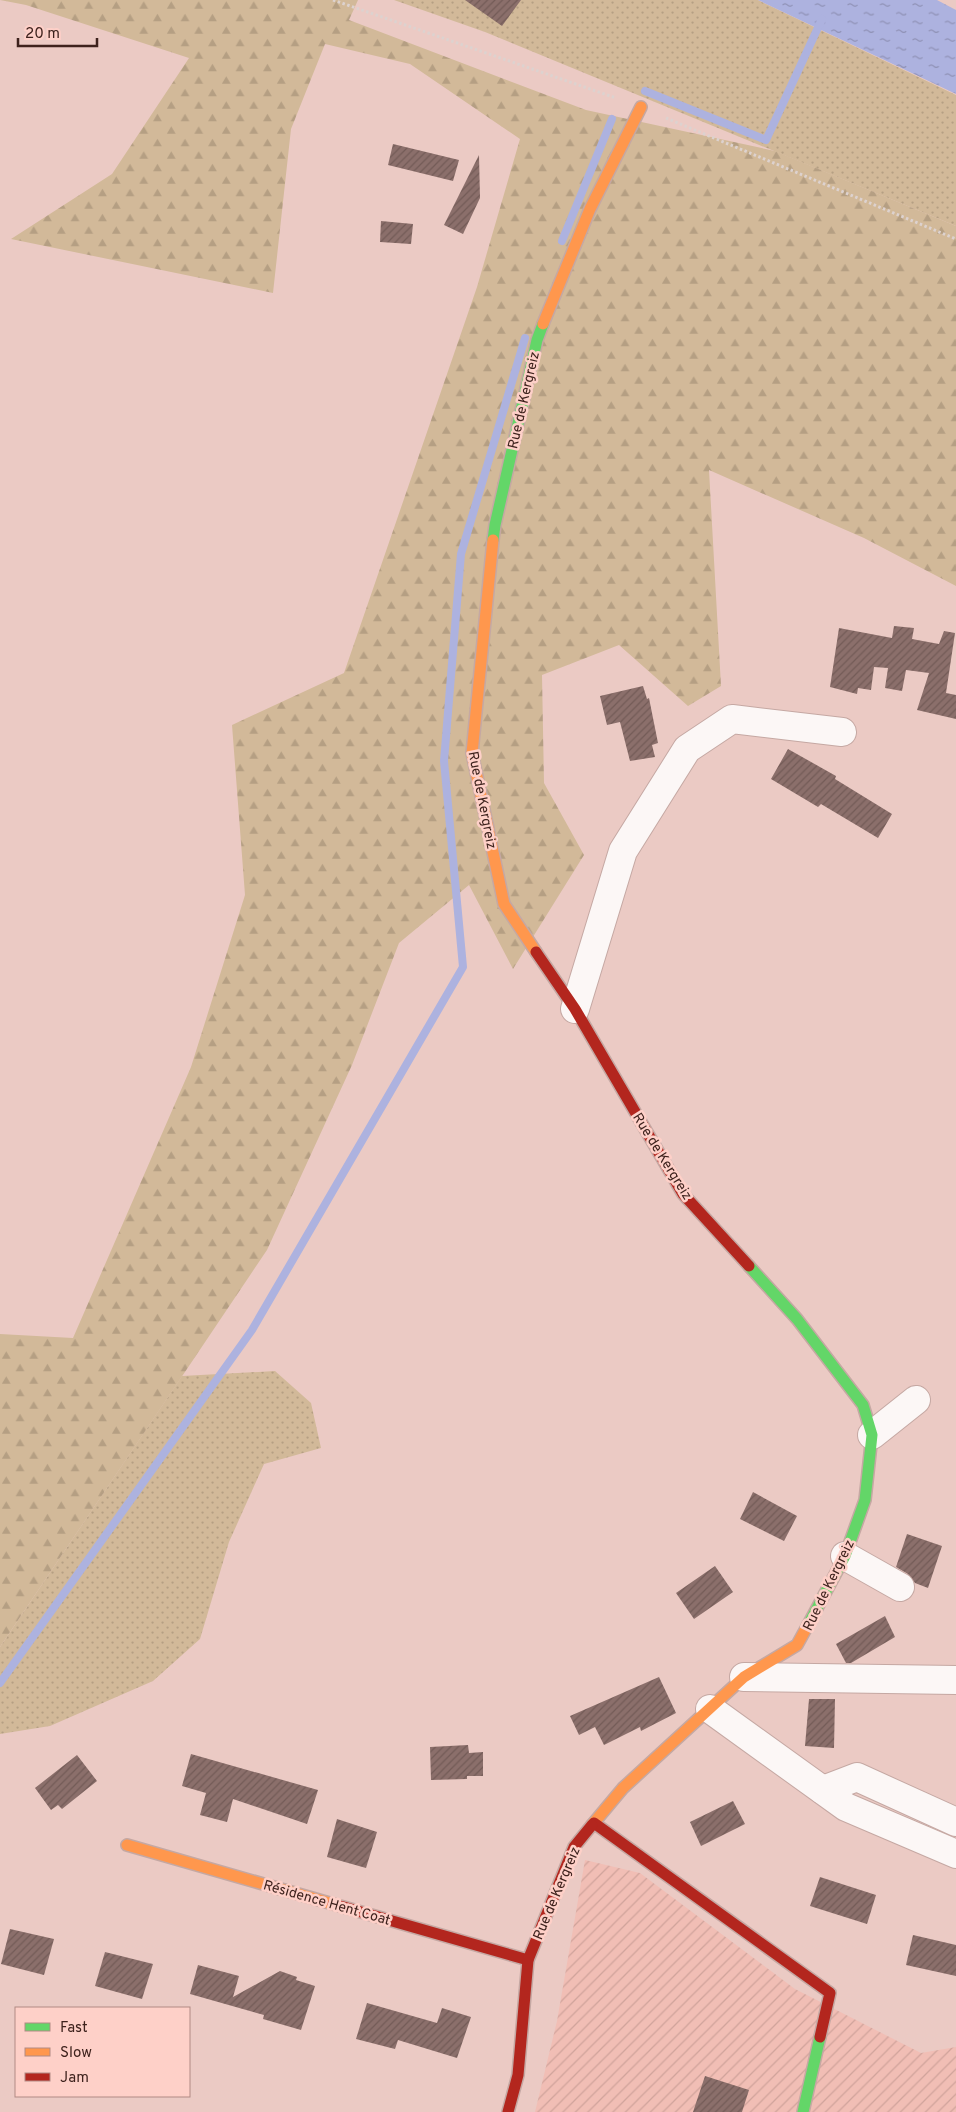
<svg xmlns="http://www.w3.org/2000/svg" width="956" height="2112" viewBox="0 0 956 2112" font-family="Overpass,sans-serif">
  <style>
    .industrial { fill: url(#industrial-furrows) }
    .green { fill: url(#green-dots) }
    .forest { fill: url(#forest-firs) }
    .water { fill: url(#water-ripples) }
    .lines { fill: none; stroke-linecap: round; stroke-linejoin: round }
    .stream { stroke: #adb2df; stroke-width: 8 }
    .building { fill: url(#building-hatch) }
    .street-casing { stroke: #c5a8a3; stroke-width: 30 }
    .fast-casing { stroke: #c5a8a3; stroke-width: 14 }
    .slow-casing { stroke: #c5a8a3; stroke-width: 14 }
    .jam-casing { stroke: #c5a8a3; stroke-width: 14 }
    .path { stroke: #ddd2cf; stroke-width: 3; stroke-dasharray: 2.5 2.5; stroke-linecap: butt }
    .street { stroke: #fcf7f6; stroke-width: 28 }
    .fast { stroke: #63d668; stroke-width: 11 }
    .slow { stroke: #ff974d; stroke-width: 11 }
    .jam { stroke: #b3261e; stroke-width: 11 }
    .labels { text-anchor: middle; stroke-width: 5; stroke-linejoin: round; paint-order: stroke }
    .street-label { font-size: 14px; fill: #3e221d; stroke: #fed0c8 }
  </style>
  <defs>
    <pattern id="industrial-furrows" width="10" height="10" patternUnits="userSpaceOnUse" patternTransform="scale(1.25)"><rect width="10" height="10" fill="#f1beb5"/><path d="M-1 1l2-2M0 10L10 0M9 11l2-2" fill="none" stroke="#d0a39b"/></pattern>
    <pattern id="green-dots" width="8" height="8" patternUnits="userSpaceOnUse" patternTransform="scale(1.25)"><rect width="8" height="8" fill="#d2b999"/><path d="M2 2h.1M6 6h.1" fill="none" stroke="#b59f83" stroke-width="1.8" stroke-linecap="round"/></pattern>
    <pattern id="forest-firs" width="22" height="20" patternUnits="userSpaceOnUse" patternTransform="scale(1.25)"><rect width="22" height="20" fill="#d2b999"/><path d="M5 1l3.5 6h-7zM16 11l3.5 6h-7z" fill="#b59f83"/></pattern>
    <pattern id="water-ripples" width="26" height="14" patternUnits="userSpaceOnUse" patternTransform="scale(1.25)"><rect width="26" height="14" fill="#adb2df"/><path d="M2 4q2-2 4 0t4 0M15 11q2-2 4 0t4 0" fill="none" stroke="#8e90b4"/></pattern>
    <pattern id="building-hatch" width="6" height="6" patternUnits="userSpaceOnUse" patternTransform="scale(1.25)"><rect width="6" height="6" fill="#8b6f6b"/><path d="M-1 1l2-2M0 6l6-6M5 7l2-2" fill="none" stroke="#735b57"/></pattern>
  </defs>
  <rect width="100%" height="100%" fill="#ebcac4"/>
  <polygon class="industrial" points="585,1860 640,1873 795,1989 921,2053 956,2047 956,2112 535,2112 557,2021"/>
  <g class="green">
    <polygon points="394,0 758,0 956,95 956,226 485,32"/>
    <polygon points="275,1371 311,1403 321,1448 264,1464 229,1542 200,1639 153,1681 50,1726 0,1734 0,1647 182,1376"/>
  </g>
  <polygon class="forest" points="0,0 358,0 349,20 586,110 775,151 956,226 956,586 864,538 709,470 721,686 688,706 619,645 542,675 544,783 584,855 513,969 469,885 399,943 352,1065 267,1250 0,1647 0,1334 73,1338 191,1067 245,895 232,725 344,673 477,287 520,139 410,64 325,44 291,129 273,293 11,239 112,174 189,58 26,5"/>
  <polygon class="water" points="758,0 937,0 956,10 956,94"/>
  <g class="lines">
    <g class="stream">
      <polyline points="645,91 766,140 822,19"/>
      <polyline points="562,241 612,119"/>
      <polyline points="0,1683 252,1330 463,967 444,761 461,554 525,338"/>
    </g>
  </g>
  <g class="building">
    <polygon points="465,0 521,0 502,26"/>
    <polygon points="393,144 459,160 453,181 388,165"/>
    <polygon points="479,155 480,198 463,234 444,225"/>
    <polygon points="381,221 413,224 411,244 380,242"/>
    <polygon points="894,626 914,628 912,639 939,644 944,631 955,633 946,693 956,695 956,719 917,710 929,673 906,670 902,691 885,688 888,668 874,667 871,690 858,688 857,694 830,687 839,628 892,638"/>
    <polygon points="643,686 647,699 649,698 658,743 652,745 655,757 630,761 620,722 607,725 600,696"/>
    <polygon points="788,749 836,776 835,779 892,814 878,838 821,804 818,807 771,779"/>
    <polygon points="753,1492 797,1516 784,1541 740,1519"/>
    <polygon points="907,1534 942,1546 928,1588 915,1583 908,1574 896,1567"/>
    <polygon points="715,1566 733,1592 694,1619 676,1593"/>
    <polygon points="885,1616 895,1637 851,1663 846,1663 836,1644"/>
    <polygon points="659,1677 676,1713 641,1731 640,1727 604,1745 595,1727 579,1735 570,1716"/>
    <polygon points="809,1699 835,1699 834,1748 805,1746"/>
    <polygon points="468,1745 469,1753 483,1752 483,1776 467,1776 467,1779 431,1780 430,1747"/>
    <polygon points="191,1754 318,1790 307,1824 233,1799 227,1822 200,1815 206,1793 182,1786"/>
    <polygon points="77,1755 97,1781 62,1809 58,1805 51,1810 35,1788"/>
    <polygon points="733,1801 745,1824 701,1846 690,1822"/>
    <polygon points="337,1819 377,1832 366,1868 327,1857"/>
    <polygon points="820,1877 876,1895 867,1924 810,1906"/>
    <polygon points="10,1929 54,1939 44,1975 1,1964"/>
    <polygon points="913,1935 956,1945 956,1976 906,1965"/>
    <polygon points="105,1952 153,1964 142,1999 95,1986"/>
    <polygon points="198,1965 239,1976 233,1997 280,1971 297,1977 296,1980 315,1986 301,2030 263,2019 264,2015 190,1994"/>
    <polygon points="367,2003 437,2023 442,2008 471,2017 457,2058 398,2040 395,2049 356,2039"/>
    <polygon points="705,2076 749,2090 742,2112 693,2112"/>
  </g>
  <g class="lines">
    <g class="street-casing">
      <g id="street">
        <polyline points="575,1009 623,851 687,749 732,719 842,732"/>
        <polyline points="872,1435 916,1400"/>
        <polyline points="845,1556 900,1587"/>
        <polyline points="744,1677 956,1680"/>
        <polyline points="710,1709 846,1807 956,1854"/>
        <polyline points="823,1790 857,1777 956,1822"/>
      </g>
    </g>
    <g class="fast-casing">
      <g id="fast">
        <polyline points="493,540 495,525 537,340 543,324"/>
        <polyline points="749,1266 797,1319 863,1405 872,1435 865,1500 845,1556 808,1625"/>
        <polyline points="803,2112 820,2037"/>
      </g>
    </g>
    <g class="slow-casing">
      <g id="slow">
        <polyline points="543,324 590,209 641,107"/>
        <polyline points="493,540 472,753 504,904 536,952"/>
        <polyline points="592,1825 623,1788 744,1677 797,1645 808,1625"/>
        <polyline points="127,1845 333,1904"/>
      </g>
    </g>
    <g class="jam-casing">
      <g id="jam">
        <polyline points="536,952 575,1009 683,1194 749,1266"/>
        <polyline points="594,1823 830,1993 820,2037"/>
        <polyline points="333,1904 528,1960"/>
        <polyline points="508,2112 518,2075 528,1960 574,1847 592,1825"/>
      </g>
    </g>
    <g class="path">
      <polyline points="333,0 616,98"/>
      <polyline points="666,118 956,239"/>
    </g>
    <use href="#street" class="street"/>
    <use href="#fast" class="fast"/>
    <use href="#slow" class="slow"/>
    <use href="#jam" class="jam"/>
  </g>
  <g class="labels">
    <g class="street-label">
      <text transform="translate(523 400) rotate(-77)" y="5">Rue de Kergreiz</text>
      <text transform="translate(483 800) rotate(79)" y="5">Rue de Kergreiz</text>
      <text transform="translate(663 1156) rotate(58)" y="5">Rue de Kergreiz</text>
      <text transform="translate(828 1585) rotate(-64)" y="5">Rue de Kergreiz</text>
      <text transform="translate(556 1893) rotate(-67)" y="5">Rue de Kergreiz</text>
      <text transform="translate(327 1902) rotate(16)" y="5">Résidence Hent Coat</text>
    </g>
  </g>
  <rect x="15" y="2007" width="175" height="90" fill="#fed0c8" stroke="#b18a84"/>
  <rect x="25" y="2023" width="25" height="8" fill="#63d668" stroke="#b18a84"/>
  <text x="60" y="2032" font-size="15" fill="#3e221d">Fast</text>
  <rect x="25" y="2048" width="25" height="8" fill="#ff974d" stroke="#b18a84"/>
  <text x="60" y="2057" font-size="15" fill="#3e221d">Slow</text>
  <rect x="25" y="2073" width="25" height="8" fill="#b3261e" stroke="#b18a84"/>
  <text x="60" y="2082" font-size="15" fill="#3e221d">Jam</text>
  <path d="M18 38v8h79v-8" fill="none" stroke="#3e221d" stroke-width="2.5"/>
  <text x="25" y="38" font-size="15" fill="#3e221d" stroke="#fed0c8" stroke-width="4" paint-order="stroke">20 m</text>
</svg>
